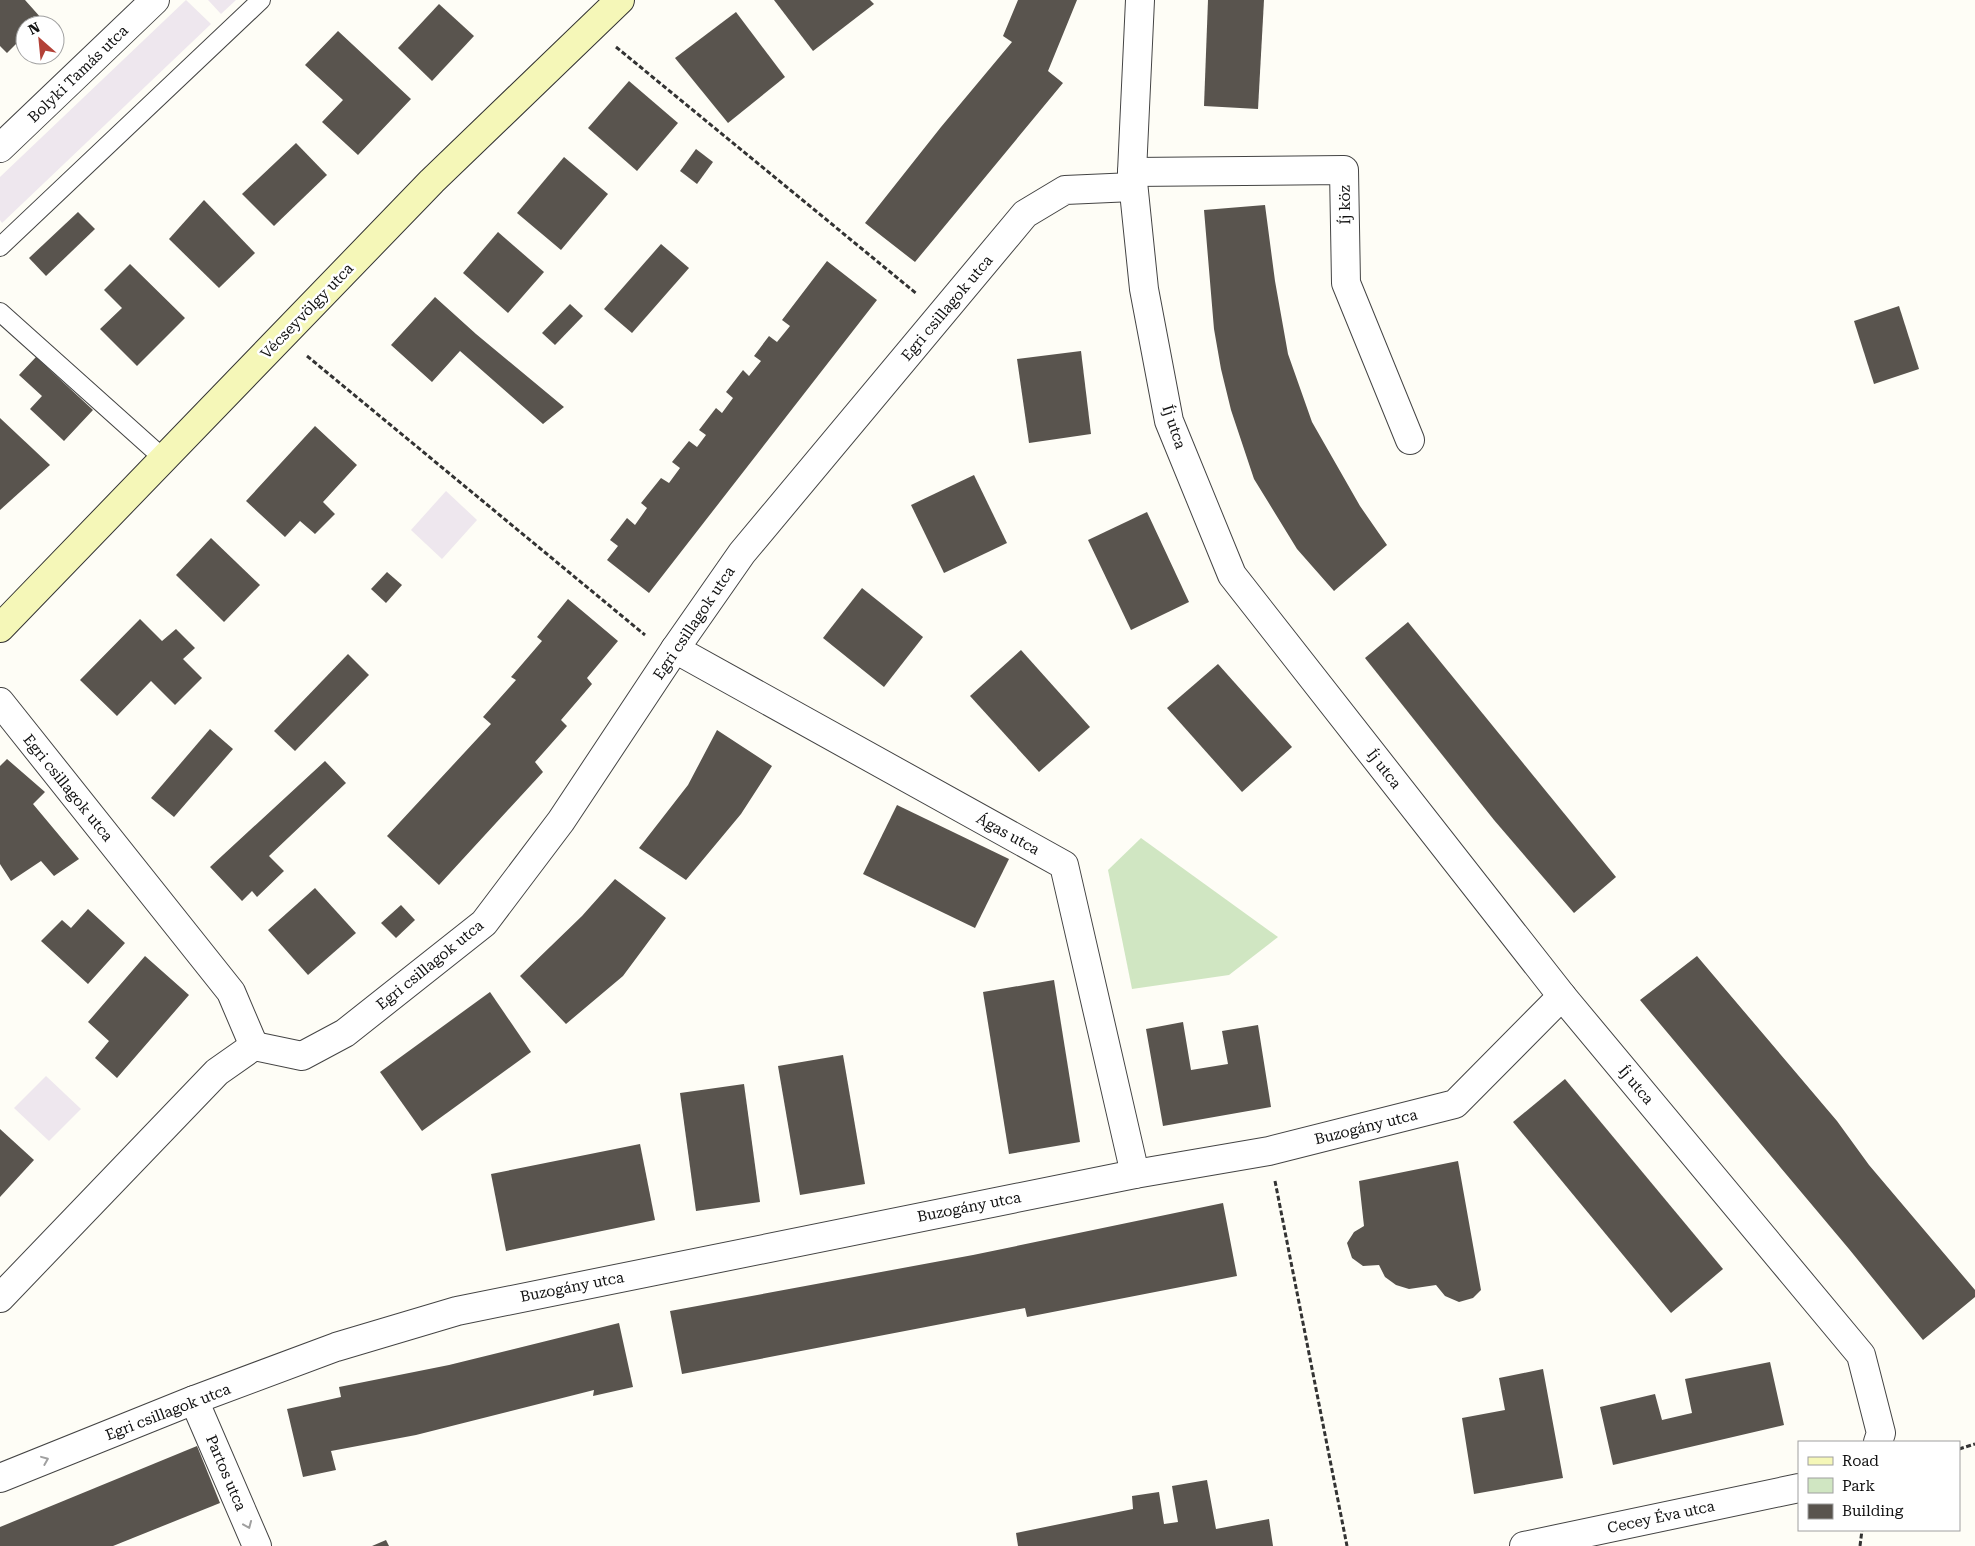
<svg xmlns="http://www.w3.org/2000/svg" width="1975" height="1546" viewBox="0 0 1975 1546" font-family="'Roboto Serif',serif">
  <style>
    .industrial { fill: #eee7ee }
    .green { fill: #d0e6c2 }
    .building { fill: #59544e }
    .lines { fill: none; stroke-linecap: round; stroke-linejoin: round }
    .service-casing { stroke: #444; stroke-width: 20 }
    .minor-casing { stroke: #444; stroke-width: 30 }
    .secondary-casing { stroke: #333; stroke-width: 30 }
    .path { stroke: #333; stroke-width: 3; stroke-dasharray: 5 2.5; stroke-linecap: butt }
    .service { stroke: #fff; stroke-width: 18 }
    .minor { stroke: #fff; stroke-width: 28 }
    .secondary { stroke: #f5f7b8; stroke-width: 28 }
    .oneway { stroke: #a0a0a0 }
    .labels { text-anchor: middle; stroke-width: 5; stroke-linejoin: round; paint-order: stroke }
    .street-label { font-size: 15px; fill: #111; stroke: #fff }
  </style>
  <rect width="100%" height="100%" fill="#fefdf6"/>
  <g class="industrial">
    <polygon points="186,0 211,24 2,223 0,220 0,177"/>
    <polygon points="208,0 236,0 221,14"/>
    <polygon points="446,491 477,520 442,559 411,530"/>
    <polygon points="46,1076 81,1109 49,1141 14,1108"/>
  </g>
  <polygon class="green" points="1141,838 1278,937 1229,975 1132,989 1108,870"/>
  <g class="building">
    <polygon points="0,0 25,0 42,19 36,25 25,25 25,35 7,53 0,46"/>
    <polygon points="774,0 870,0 874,4 813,51"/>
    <polygon points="1018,0 1077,0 1048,71 1063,83 915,262 865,223 941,127 1012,42 1003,36"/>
    <polygon points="1208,0 1264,0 1258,109 1204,106"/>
    <polygon points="439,4 474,36 432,81 398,48"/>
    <polygon points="736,12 785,77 728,123 675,58"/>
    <polygon points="338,31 411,99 358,155 322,122 343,100 305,65"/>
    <polygon points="629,81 678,123 637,171 588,128"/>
    <polygon points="296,143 327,175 274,226 242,194"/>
    <polygon points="696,149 713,162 697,184 680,171"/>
    <polygon points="564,157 608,194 561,250 517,213"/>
    <polygon points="204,200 255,253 219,288 169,239"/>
    <polygon points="1265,205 1275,281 1288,354 1312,422 1360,506 1387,545 1334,591 1297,549 1254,479 1231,410 1221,369 1214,329 1204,210"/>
    <polygon points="78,212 95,229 46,276 29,258"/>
    <polygon points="498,232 544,272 508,313 463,273"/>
    <polygon points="661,244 689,268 632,333 604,309"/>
    <polygon points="827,261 877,300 649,593 607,560 618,546 610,540 627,518 635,525 647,508 641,503 661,478 669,483 680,468 672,462 689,441 697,447 706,435 699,430 716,408 722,413 733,398 726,392 743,370 749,376 761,361 754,356 769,336 777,342 790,326 782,320"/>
    <polygon points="130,264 185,318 137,366 100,329 122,308 104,290"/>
    <polygon points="435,297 476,334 564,407 543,424 460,351 432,382 391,345"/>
    <polygon points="570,304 583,316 555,345 542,333"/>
    <polygon points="1899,306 1919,369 1874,384 1854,321"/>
    <polygon points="1081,351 1091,434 1029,443 1017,359"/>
    <polygon points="36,357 93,410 64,441 30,409 42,396 19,375"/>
    <polygon points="0,418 50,465 0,510"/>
    <polygon points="315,426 357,465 323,502 335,514 315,534 300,521 285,537 246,501"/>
    <polygon points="974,475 1007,543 944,573 911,505"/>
    <polygon points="1147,512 1189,602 1131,630 1088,540"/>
    <polygon points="211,538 260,585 224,622 176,575"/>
    <polygon points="387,572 402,585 386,603 371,589"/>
    <polygon points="862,588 923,637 884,687 823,638"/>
    <polygon points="568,599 618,641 587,678 592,684 561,720 567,726 535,762 543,772 439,885 387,836 491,724 483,717 516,680 511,677 542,641 537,637"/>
    <polygon points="140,619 162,641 176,629 195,648 183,659 202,678 175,705 151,681 117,716 80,680"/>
    <polygon points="1408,622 1616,877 1574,913 1494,820 1365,658"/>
    <polygon points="1021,650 1090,727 1039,772 970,696"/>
    <polygon points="348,654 369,675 295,751 274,731"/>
    <polygon points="1218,664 1292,747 1242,792 1167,708"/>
    <polygon points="210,729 233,749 174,817 151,798"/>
    <polygon points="717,730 772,766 741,814 686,880 639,848 688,785"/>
    <polygon points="7,759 45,792 33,804 79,859 54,876 41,861 11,881 0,864 0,766"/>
    <polygon points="325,761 346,783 269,856 284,871 257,897 252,891 242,901 210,867"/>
    <polygon points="897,805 1009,859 975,928 863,874"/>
    <polygon points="615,879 666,918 623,976 566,1024 520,976 582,916"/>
    <polygon points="315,888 356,933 308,975 268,930"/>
    <polygon points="401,905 415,920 396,938 381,923"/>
    <polygon points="88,909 125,943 88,984 41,941 62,920 71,928"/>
    <polygon points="145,956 189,995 117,1078 95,1058 109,1041 88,1022"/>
    <polygon points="1697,956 1837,1121 1869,1165 1975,1290 1975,1297 1923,1340 1849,1249 1640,1000"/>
    <polygon points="1054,980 1080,1142 1009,1154 983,992"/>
    <polygon points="490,992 531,1052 422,1131 380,1072"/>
    <polygon points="1183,1022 1191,1070 1228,1064 1222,1031 1258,1025 1271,1107 1163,1126 1146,1029"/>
    <polygon points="843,1055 865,1184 800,1195 778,1066"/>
    <polygon points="1565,1079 1723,1269 1671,1313 1513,1122"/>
    <polygon points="744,1084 760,1202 696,1211 680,1093"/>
    <polygon points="0,1129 34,1160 0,1197"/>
    <polygon points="640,1144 655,1220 506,1251 491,1174"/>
    <polygon points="1458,1161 1481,1290 1473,1298 1459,1302 1445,1296 1436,1285 1409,1289 1396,1285 1385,1277 1379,1265 1363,1266 1352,1258 1347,1243 1354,1232 1364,1226 1359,1181"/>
    <polygon points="1223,1203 1237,1276 1027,1317 1025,1308 682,1374 670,1311 973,1255"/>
    <polygon points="619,1323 633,1387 593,1396 594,1390 416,1435 331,1451 336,1470 303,1477 287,1409 341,1397 339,1387 449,1365"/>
    <polygon points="1770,1362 1784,1425 1613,1465 1600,1407 1655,1394 1662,1420 1692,1413 1685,1379"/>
    <polygon points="1543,1369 1563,1478 1474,1494 1462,1418 1505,1410 1499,1378"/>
    <polygon points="197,1446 220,1503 113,1546 0,1546 0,1527"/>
    <polygon points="1207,1480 1216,1529 1269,1519 1273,1546 1018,1546 1016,1533 1133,1509 1132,1496 1159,1492 1164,1524 1178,1522 1172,1486"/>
    <polygon points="386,1540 389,1546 372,1546"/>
  </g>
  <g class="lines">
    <g class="service-casing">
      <g id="service">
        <polyline points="0,247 261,0"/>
        <polyline points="0,312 163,458"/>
      </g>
    </g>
    <g class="minor-casing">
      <g id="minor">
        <polyline points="1140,0 1132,172 1144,289 1169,421 1232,575 1562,996 1861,1355 1881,1433 1878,1442"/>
        <polyline points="0,148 155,0"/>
        <polyline points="1132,172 1344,170 1346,283 1410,440"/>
        <polyline points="675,649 1064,865 1135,1174"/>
        <polyline points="0,702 231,992 254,1046"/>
        <polyline points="0,1298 217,1072 254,1046 302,1056 345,1033 484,923 561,821 675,649 742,553 1025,214 1065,190 1133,187"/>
        <polyline points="194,1400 257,1546"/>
        <polyline points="0,1478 194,1400 336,1347 457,1311 1135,1174 1269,1151 1455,1104 1562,996"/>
        <polyline points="1524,1546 1799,1488"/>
      </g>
    </g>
    <g class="secondary-casing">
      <polyline id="secondary" points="0,628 432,181 620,0"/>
    </g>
    <g class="path">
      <polyline points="616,47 917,294"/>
      <polyline points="307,356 645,635"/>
      <polyline points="1275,1181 1347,1546"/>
      <polyline points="1959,1449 1975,1444"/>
      <polyline points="1860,1546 1862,1530"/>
    </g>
    <use href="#service" class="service"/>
    <use href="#minor" class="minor"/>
    <use href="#secondary" class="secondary"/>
  </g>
  <defs><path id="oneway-chevron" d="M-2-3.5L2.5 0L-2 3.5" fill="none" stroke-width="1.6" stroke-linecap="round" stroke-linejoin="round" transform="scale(1.25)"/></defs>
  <g class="oneway">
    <use href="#oneway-chevron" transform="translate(45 1460) rotate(-22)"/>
    <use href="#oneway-chevron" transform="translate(248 1525) rotate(67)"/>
  </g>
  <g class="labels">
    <g class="street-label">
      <text transform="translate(78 74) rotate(-44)" y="5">Bolyki Tamás utca</text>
      <text transform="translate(1345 205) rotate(-91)" y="5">Íj köz</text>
      <text transform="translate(947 308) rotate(-50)" y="5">Egri csillagok utca</text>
      <text transform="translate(307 311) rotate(-46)" y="5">Vécseyvölgy utca</text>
      <text transform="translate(1174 427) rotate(72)" y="5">Íj utca</text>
      <text transform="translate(694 623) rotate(-56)" y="5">Egri csillagok utca</text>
      <text transform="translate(1384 769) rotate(52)" y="5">Íj utca</text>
      <text transform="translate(68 788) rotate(51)" y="5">Egri csillagok utca</text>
      <text transform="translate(1008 834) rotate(29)" y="5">Ágas utca</text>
      <text transform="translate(430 965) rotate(-39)" y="5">Egri csillagok utca</text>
      <text transform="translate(1636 1085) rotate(50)" y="5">Íj utca</text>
      <text transform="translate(1366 1127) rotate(-14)" y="5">Buzogány utca</text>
      <text transform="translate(969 1207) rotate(-11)" y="5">Buzogány utca</text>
      <text transform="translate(572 1287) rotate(-11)" y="5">Buzogány utca</text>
      <text transform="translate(168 1412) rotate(-21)" y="5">Egri csillagok utca</text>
      <text transform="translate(226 1473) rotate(67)" y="5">Partos utca</text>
      <text transform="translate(1661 1517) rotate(-12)" y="5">Cecey Éva utca</text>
    </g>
  </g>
  <rect x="1798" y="1441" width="162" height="90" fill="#ffffff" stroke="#a0a0a0"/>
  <rect x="1808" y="1457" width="25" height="8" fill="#f5f7b8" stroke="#a0a0a0"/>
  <text x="1842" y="1466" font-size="15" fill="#111111">Road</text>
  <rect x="1808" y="1478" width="25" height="15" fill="#d0e6c2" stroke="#a0a0a0"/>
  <text x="1842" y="1491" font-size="15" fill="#111111">Park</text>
  <rect x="1808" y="1504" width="25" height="15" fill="#59544e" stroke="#a0a0a0"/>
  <text x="1842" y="1516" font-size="15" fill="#111111">Building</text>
  <g transform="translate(40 40) rotate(333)"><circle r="24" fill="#ffffff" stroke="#a0a0a0"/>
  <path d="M0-4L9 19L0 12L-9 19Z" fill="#b34137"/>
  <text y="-8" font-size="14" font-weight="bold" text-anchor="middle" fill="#111111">N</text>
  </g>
</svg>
